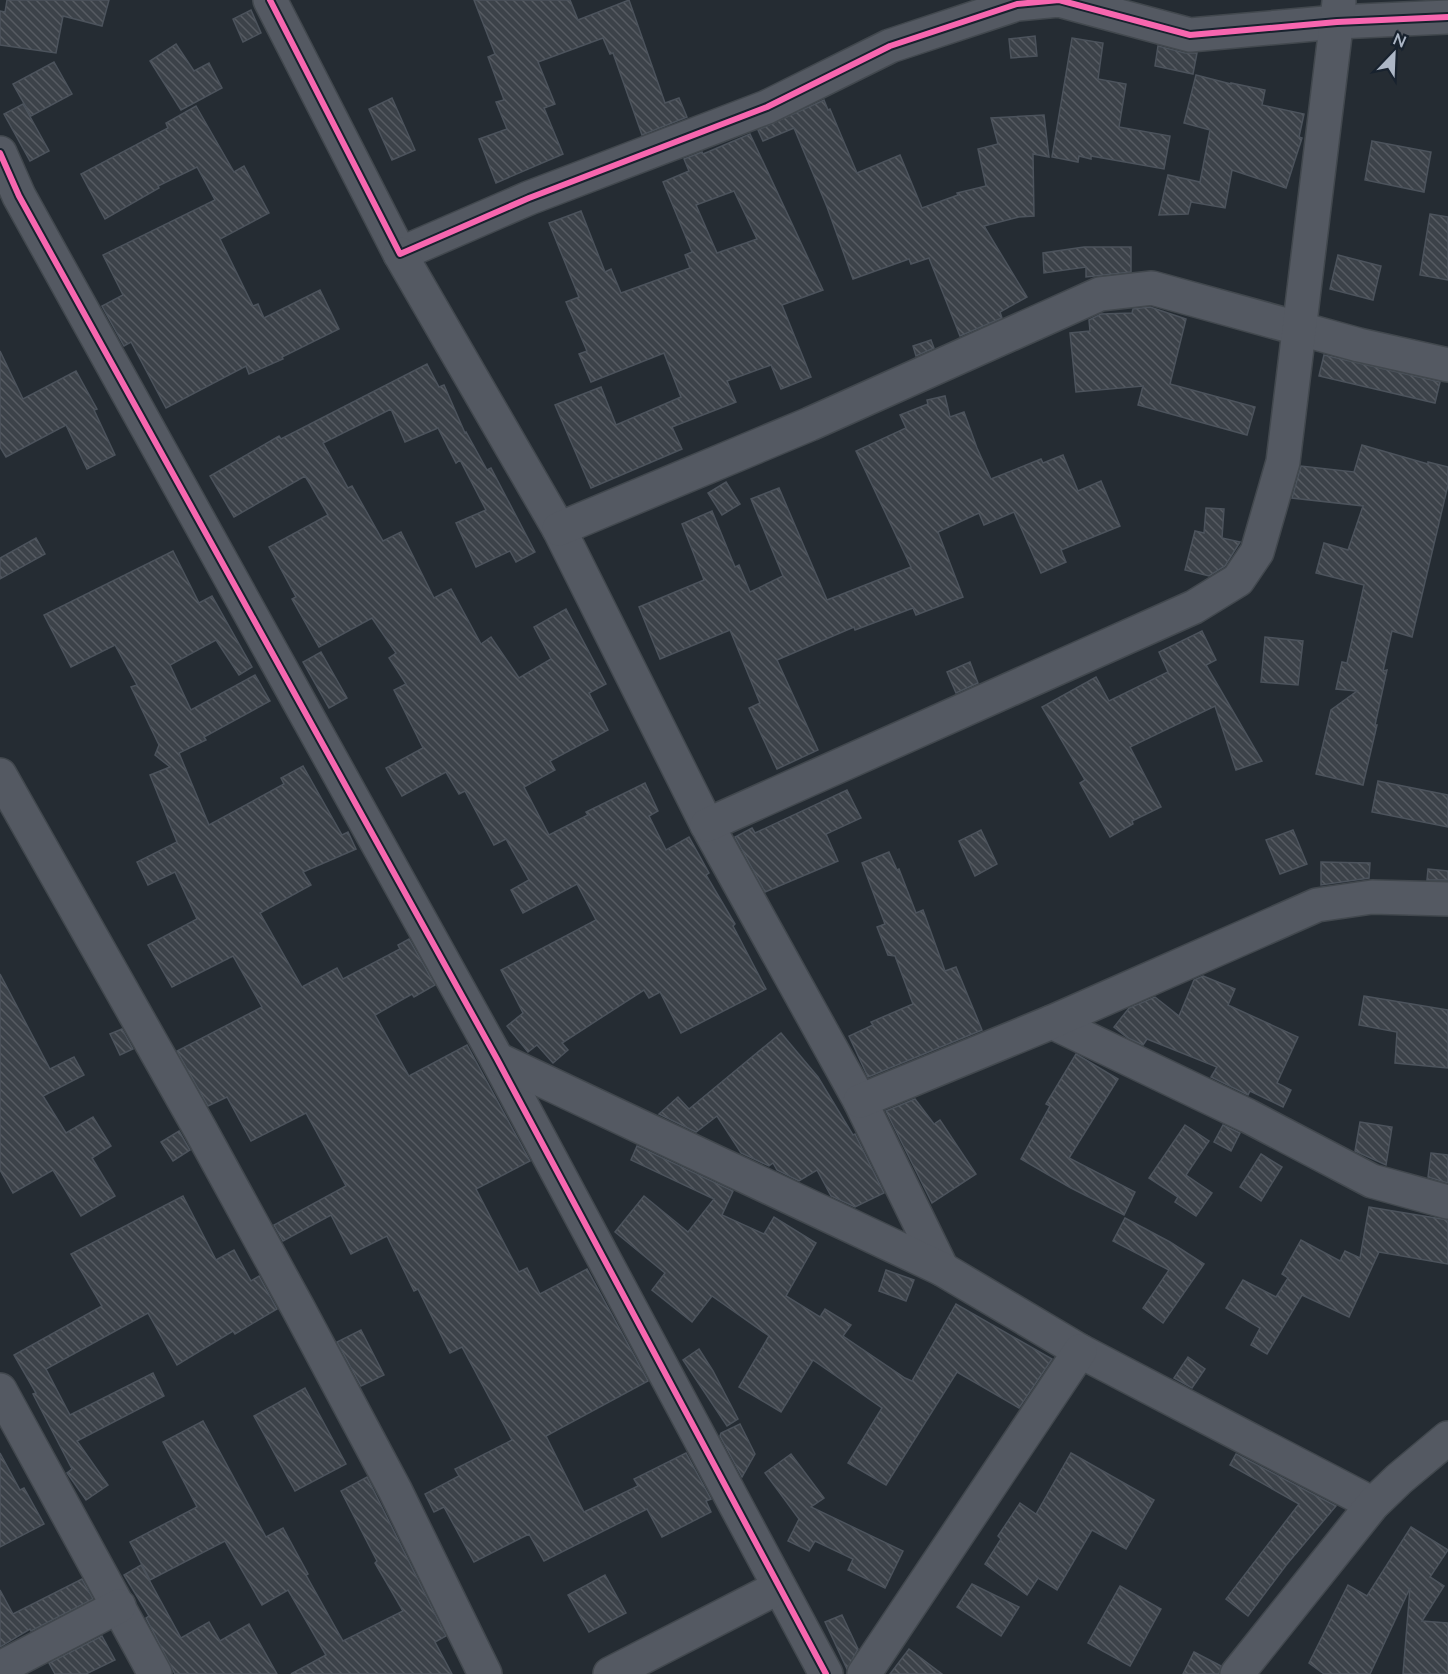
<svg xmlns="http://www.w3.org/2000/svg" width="1448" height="1674" viewBox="0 0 1448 1674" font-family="Lato,sans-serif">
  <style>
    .building { fill: url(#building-back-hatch); stroke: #4c535c; stroke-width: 1.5; fill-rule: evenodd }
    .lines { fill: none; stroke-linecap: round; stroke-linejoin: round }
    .minor-casing { stroke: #42484e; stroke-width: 36 }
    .minor { stroke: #545962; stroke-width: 33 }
    .cycleway-casing { stroke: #18222e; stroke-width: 10 }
    .cycleway { stroke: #f766af; stroke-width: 6 }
  </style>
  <defs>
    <pattern id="building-back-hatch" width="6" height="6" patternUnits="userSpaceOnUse" patternTransform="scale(1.5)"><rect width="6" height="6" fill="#3c4249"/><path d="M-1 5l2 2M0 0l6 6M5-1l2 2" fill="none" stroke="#565b62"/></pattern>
  </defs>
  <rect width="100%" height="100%" fill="#252c33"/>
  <g class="building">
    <polygon points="7,0 109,0 102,26 63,16 56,53 0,45 0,11 5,12"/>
    <polygon points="474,0 570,0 578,20 629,0 665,103 679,98 687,117 642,135 613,53 610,54 603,38 538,62 555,104 544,108 563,154 496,183 479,139 507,129 496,102 504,100 488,57 495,54"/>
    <polygon points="251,10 261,33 243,42 233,19"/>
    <polygon points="1035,36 1037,56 1011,58 1009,39"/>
    <polygon points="1072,38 1103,43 1098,79 1126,84 1119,127 1170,136 1164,169 1091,156 1091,159 1079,156 1078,162 1052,157"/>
    <polygon points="176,44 194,71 209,63 222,88 181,110 150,61"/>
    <polygon points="1158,46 1185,53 1197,53 1193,74 1155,66"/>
    <polygon points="54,62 72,94 31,116 13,84"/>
    <polygon points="1196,75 1231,84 1231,83 1265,90 1262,105 1304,114 1299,137 1302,138 1286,188 1232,170 1225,208 1191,202 1188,214 1159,215 1168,175 1200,182 1210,130 1184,123"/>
    <polygon points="392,98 415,150 392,160 369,109"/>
    <polygon points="824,100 828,110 830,109 857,173 900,155 922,208 958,195 957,193 986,186 978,149 998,144 991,118 1044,115 1049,157 1033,154 1034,216 1019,217 984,226 1027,297 1000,312 1002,318 960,336 929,258 911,264 909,259 853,279 827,207 794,128 763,141 758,130"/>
    <polygon points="23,104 49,151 30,161 4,114"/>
    <polygon points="196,106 234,172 244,166 269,213 220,239 253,306 258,304 264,318 320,290 339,329 282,357 283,359 249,374 246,366 166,408 131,342 124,346 102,306 123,295 103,255 215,200 197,167 158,186 159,188 105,219 81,174 168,128 166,123"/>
    <path d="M750,134L823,290L782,305L811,377L781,389L771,365L727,381L736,402L672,427L682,449L591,488L555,405L601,387L616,425L681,397L664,353L591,382L579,354L587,351L566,302L579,297L549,223L581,211L605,272L611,269L621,293L690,268L685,255L692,252L663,182L689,171L684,159L702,152L703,154ZM734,191L757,239L717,253L696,205Z"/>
    <polygon points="1372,141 1431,152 1424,192 1365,180"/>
    <polygon points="1430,214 1448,217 1448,280 1420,275"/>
    <polygon points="1084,247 1131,247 1131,272 1086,277 1086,267 1044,273 1043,253"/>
    <polygon points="1338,255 1381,266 1373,300 1330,289"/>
    <polygon points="1150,307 1186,319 1170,384 1255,407 1247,435 1138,405 1143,386 1076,392 1070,333 1090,331 1089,320 1101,314 1132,313 1133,309"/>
    <polygon points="931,340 934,348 916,356 913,346"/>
    <polygon points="0,351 23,399 76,371 97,409 94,410 115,455 87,469 66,425 6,457 0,447"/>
    <polygon points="1324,355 1440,382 1435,403 1319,376"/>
    <polygon points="427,364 439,387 444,385 465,433 466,432 487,470 491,468 535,552 516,562 510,551 476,567 456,523 486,510 460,460 456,463 438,428 405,442 391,409 323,443 348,488 352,486 383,541 401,532 434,598 451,589 481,644 491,637 519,678 551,659 534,627 566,609 606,684 589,693 608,730 550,761 555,770 524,787 549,835 588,815 586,812 645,783 658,811 649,816 666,850 689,837 709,873 706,875 735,924 733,926 766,989 681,1033 660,992 649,998 644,990 562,1043 568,1050 553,1063 537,1045 528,1052 507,1026 523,1013 501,970 596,920 577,884 523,913 511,890 529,880 506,839 494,845 465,791 459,794 446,772 402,796 386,768 423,748 394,690 406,684 389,658 396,653 372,618 319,647 292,599 296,597 269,547 328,515 310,484 305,476 234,517 210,476 279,436 281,439"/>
    <polygon points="945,396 950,417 964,412 977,448 991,479 1041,459 1043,463 1063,455 1078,491 1101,481 1120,526 1061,550 1066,562 1041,573 1014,512 984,525 979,513 938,532 963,597 916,615 913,608 855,630 854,627 777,660 818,750 777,769 749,708 760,703 730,630 660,659 639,607 704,580 682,524 712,511 735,567 739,565 750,592 783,576 751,499 779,488 827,600 911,567 856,451 906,428 900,415 928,404 927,400"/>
    <polygon points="1362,445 1428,464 1428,462 1448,467 1448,485 1412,637 1392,631 1383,671 1387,670 1375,725 1377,725 1363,785 1316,774 1331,710 1357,691 1336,689 1342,662 1347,663 1364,585 1316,573 1324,543 1348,550 1363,506 1292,498 1301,466 1354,472"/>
    <polygon points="726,482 740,504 722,515 708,493"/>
    <polygon points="1206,508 1224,509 1222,538 1240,542 1225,566 1209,576 1185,570 1195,531 1204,533"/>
    <polygon points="36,538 45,554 0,579 0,558"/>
    <polygon points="173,551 199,603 212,596 252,667 239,675 216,640 170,665 191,710 255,675 270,701 204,737 206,740 179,753 209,825 284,784 281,778 303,766 342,835 348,832 356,849 303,872 311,885 260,913 302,987 337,968 343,979 400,949 398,945 409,939 435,985 414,997 412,994 375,1015 409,1076 467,1045 530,1161 476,1189 519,1272 527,1268 540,1294 587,1269 648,1381 546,1436 584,1512 638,1486 634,1479 686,1453 711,1499 706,1501 711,1512 662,1537 647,1509 544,1561 529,1534 474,1562 444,1507 434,1512 425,1494 459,1476 455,1469 512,1440 462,1347 450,1353 418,1289 414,1291 387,1236 351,1254 331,1215 283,1241 274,1225 346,1186 306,1113 251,1141 227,1097 208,1106 177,1051 262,1007 233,956 172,987 148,945 197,919 175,872 148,885 137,862 177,842 150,775 170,767 155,755 159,745 131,687 137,685 115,645 71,667 44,615"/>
    <polygon points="1202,631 1216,660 1206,665 1262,761 1236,770 1215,706 1130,747 1161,807 1132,821 1133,824 1110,837 1080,783 1085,780 1042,707 1096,677 1109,701 1168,672 1159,652"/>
    <polygon points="1265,637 1303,641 1298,685 1261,682"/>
    <polygon points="321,652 347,698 329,708 303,662"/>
    <polygon points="970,662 978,683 956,693 947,672"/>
    <polygon points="1378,781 1448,795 1448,827 1372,812"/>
    <polygon points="847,790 861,818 826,834 838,861 765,892 735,837 752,828 755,833"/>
    <polygon points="981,830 997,864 975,876 959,841"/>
    <polygon points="1293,830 1307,864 1280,874 1266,840"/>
    <polygon points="889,852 897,870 899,869 916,913 923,910 945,971 956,967 982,1030 868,1077 849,1036 873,1025 871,1022 913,1004 895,956 888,955 877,927 885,924 862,863"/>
    <polygon points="1321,862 1370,863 1369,878 1321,885"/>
    <polygon points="1428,869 1448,871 1448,880 1427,880"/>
    <polygon points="0,974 50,1069 74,1057 84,1075 43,1096 66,1133 93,1117 111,1146 92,1158 115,1196 81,1216 53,1170 13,1193 0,1170"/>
    <polygon points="1203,976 1235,989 1228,1005 1298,1037 1277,1083 1291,1090 1283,1107 1250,1091 1248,1095 1211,1077 1217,1067 1147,1039 1143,1045 1128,1038 1114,1027 1129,1008 1155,997 1179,1016 1194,980"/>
    <polygon points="1364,996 1448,1010 1448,1068 1395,1063 1397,1032 1359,1025"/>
    <polygon points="122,1029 133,1049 120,1055 110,1034"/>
    <polygon points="781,1033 818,1077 853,1135 855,1134 884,1193 855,1207 831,1196 817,1170 799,1181 777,1170 773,1163 769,1166 741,1153 717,1116 696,1132 659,1114 678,1097 689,1109"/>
    <polygon points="1076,1054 1118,1079 1069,1158 1135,1192 1124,1215 1071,1188 1021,1159 1050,1106 1046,1104"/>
    <polygon points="915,1099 934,1124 940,1120 976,1174 932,1203 886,1111"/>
    <polygon points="1360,1122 1392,1127 1386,1165 1355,1151"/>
    <polygon points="1185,1125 1209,1141 1186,1175 1212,1193 1196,1216 1175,1202 1178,1197 1149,1178"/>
    <polygon points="1223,1125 1240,1133 1231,1151 1214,1142"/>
    <polygon points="179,1131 190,1150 173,1161 161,1142"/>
    <polygon points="637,1146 733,1191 722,1215 764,1234 774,1217 816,1243 786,1296 820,1317 825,1309 851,1325 843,1336 905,1378 912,1381 956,1304 1052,1359 1019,1408 957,1372 886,1485 848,1463 882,1408 813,1360 781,1412 739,1387 769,1336 712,1296 692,1322 652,1290 665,1273 615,1232 644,1196 688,1232 714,1199 631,1160"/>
    <polygon points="1431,1153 1448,1155 1448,1183 1428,1177"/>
    <polygon points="1261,1154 1282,1167 1261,1201 1240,1187"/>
    <polygon points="183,1196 216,1260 234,1250 251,1281 259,1276 277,1309 235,1334 233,1331 177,1365 148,1313 46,1369 70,1415 153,1373 164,1396 77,1441 108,1485 86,1500 67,1473 72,1469 33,1394 36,1393 14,1355 102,1306 71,1254"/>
    <polygon points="1369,1207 1448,1220 1448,1264 1379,1252 1349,1317 1302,1295 1267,1354 1251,1345 1260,1328 1226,1308 1243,1280 1276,1297 1288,1278 1282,1274 1301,1240 1340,1261 1345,1251 1360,1258"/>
    <polygon points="1125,1218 1170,1242 1204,1264 1163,1323 1143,1308 1169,1270 1113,1241"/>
    <polygon points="886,1270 914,1280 906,1301 879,1291"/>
    <polygon points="361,1330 384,1375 361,1386 337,1342"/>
    <polygon points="699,1349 713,1371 738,1419 727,1426 683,1360"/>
    <polygon points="1188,1357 1205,1369 1192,1388 1174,1378"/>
    <polygon points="305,1388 346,1464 295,1491 254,1416"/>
    <polygon points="203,1421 266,1537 283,1528 308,1574 306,1575 343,1641 403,1611 375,1563 377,1561 341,1491 367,1477 446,1636 435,1642 452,1674 291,1674 326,1655 288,1590 262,1605 225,1541 150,1580 130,1542 197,1507 163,1442"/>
    <polygon points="740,1424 755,1454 742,1477 720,1436 721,1433"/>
    <polygon points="0,1453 20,1490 24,1488 44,1524 0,1547"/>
    <polygon points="1071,1453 1154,1500 1126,1549 1092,1530 1057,1590 1038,1578 1027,1595 985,1564 1001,1539 998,1536 1020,1503 1036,1514"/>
    <polygon points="791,1454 824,1498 811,1507 903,1551 885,1588 848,1570 853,1559 815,1541 809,1551 788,1541 799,1519 765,1473"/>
    <polygon points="1236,1454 1336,1506 1287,1564 1248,1616 1226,1599 1299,1504 1230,1465"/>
    <polygon points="1411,1527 1448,1550 1430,1577 1444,1586 1422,1621 1448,1623 1448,1674 1403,1674 1410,1588 1370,1674 1324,1674 1309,1663 1348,1585 1367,1596"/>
    <polygon points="141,1565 181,1638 209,1622 220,1641 249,1624 277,1674 175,1674 146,1618 149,1616 124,1575"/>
    <polygon points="605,1575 626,1613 589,1632 568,1595"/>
    <polygon points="82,1579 93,1599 31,1631 30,1629 0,1647 0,1590 13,1614"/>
    <polygon points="972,1584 1019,1607 1001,1636 957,1607"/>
    <polygon points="1120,1586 1161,1609 1130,1666 1088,1643"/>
    <polygon points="842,1615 858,1649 847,1669 825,1622"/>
    <polygon points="102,1636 115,1660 86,1674 55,1674 49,1663"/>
    <polygon points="909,1649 942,1674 890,1674"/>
    <polygon points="1194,1652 1221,1666 1219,1674 1183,1674"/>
  </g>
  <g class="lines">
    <g class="minor-casing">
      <g id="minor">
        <polyline points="270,0 400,254 529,198 767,107 890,46 1017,4 1059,0 1190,35 1337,22 1448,17"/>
        <polyline points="0,153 19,196 497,1059 826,1674"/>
        <polyline points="400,254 559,529 707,825 860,1101 942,1269"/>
        <polyline points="559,529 810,424 1100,294 1152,288 1359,345 1448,365"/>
        <polyline points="0,775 200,1129 298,1308 395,1490 485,1674"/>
        <polyline points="707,825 1194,607 1238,580 1257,552 1283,462 1339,2"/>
        <polyline points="1052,1022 1248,1116 1372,1181 1448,1202"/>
        <polyline points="497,1059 942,1269 1080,1351 1373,1504"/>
        <polyline points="860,1101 1052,1022 1317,905 1372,897 1448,899"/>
        <polyline points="0,1390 155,1674"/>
        <polyline points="0,1668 119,1606"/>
        <polyline points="610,1674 779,1587"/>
        <polyline points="864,1674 1080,1351"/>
        <polyline points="1237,1674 1373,1504 1399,1479 1448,1438"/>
      </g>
    </g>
    <use href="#minor" class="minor"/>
    <g class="cycleway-casing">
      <g id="cycleway">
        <polyline points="270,0 400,254 529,198 767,107 890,46 1017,4 1059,0 1190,35 1337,22 1448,17"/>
        <polyline points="0,153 19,196 497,1059 826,1674"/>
      </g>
    </g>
    <use href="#cycleway" class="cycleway"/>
  </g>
  <g transform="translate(1394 54) rotate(23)" stroke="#18222e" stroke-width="4.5" paint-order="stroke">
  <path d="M0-4.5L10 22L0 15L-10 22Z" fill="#adb7c6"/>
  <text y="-9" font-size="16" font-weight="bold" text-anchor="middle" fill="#adb7c6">N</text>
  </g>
</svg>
